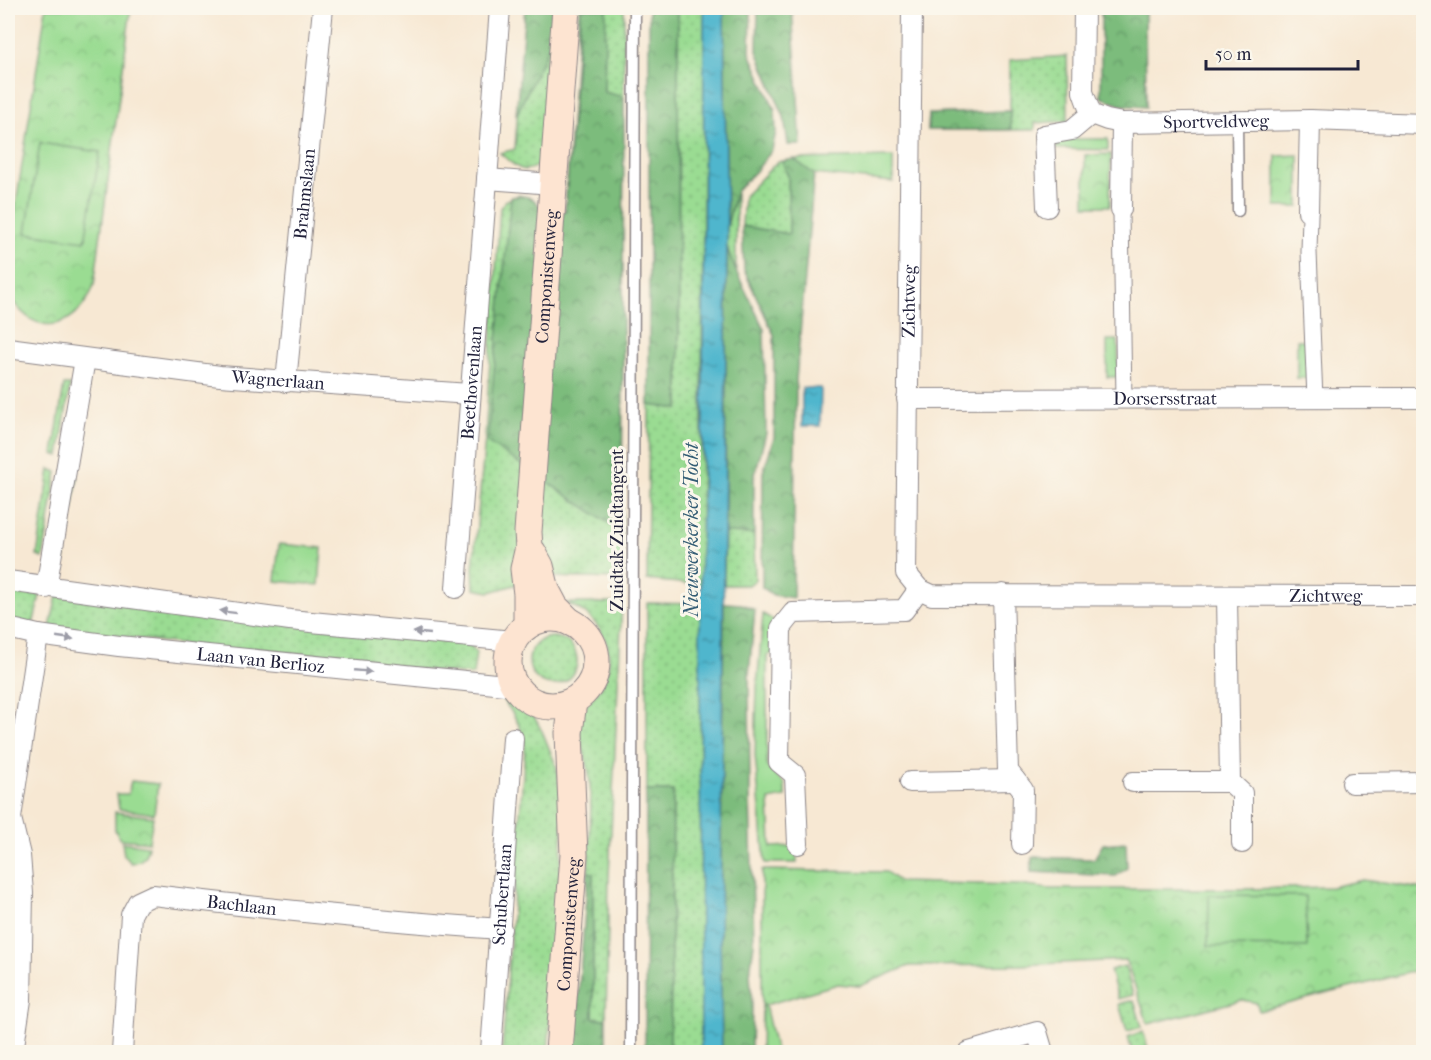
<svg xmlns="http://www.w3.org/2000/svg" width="1431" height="1060" viewBox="0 0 1431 1060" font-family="'IM FELL French Canon',serif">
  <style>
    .grass { fill: url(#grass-dots); stroke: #5e7f66; stroke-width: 1.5 }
    .forest { fill: url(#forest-crowns); stroke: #4e6f5c; stroke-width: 1.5 }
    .park { fill: url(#park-crowns); stroke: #5e7f66; stroke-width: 1.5 }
    .garden { fill: #9adc92; stroke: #5e7f66; stroke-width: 1.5 }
    .water { fill: url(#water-ripples); stroke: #386c84; stroke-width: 1.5 }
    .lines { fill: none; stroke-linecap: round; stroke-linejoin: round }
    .service-casing { stroke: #8c8587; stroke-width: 13 }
    .pedestrian-casing { stroke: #8c8587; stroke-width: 17 }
    .minor-casing { stroke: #8c8587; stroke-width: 22 }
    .secondary-casing { stroke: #8c8587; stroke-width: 29 }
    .service { stroke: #fff; stroke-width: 10 }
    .pedestrian { stroke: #fff; stroke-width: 15 }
    .minor { stroke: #fff; stroke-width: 20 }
    .secondary { stroke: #fde4d1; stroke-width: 27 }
    .oneway { fill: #9c9ca7 }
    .labels { text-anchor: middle; stroke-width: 6; stroke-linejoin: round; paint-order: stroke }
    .street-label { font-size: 18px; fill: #22223b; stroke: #fbf7ec }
    .water-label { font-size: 20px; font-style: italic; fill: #345d75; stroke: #fbf7ec }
  </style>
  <defs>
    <pattern id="grass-dots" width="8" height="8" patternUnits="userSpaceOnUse" patternTransform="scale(1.5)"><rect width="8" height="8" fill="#9adc92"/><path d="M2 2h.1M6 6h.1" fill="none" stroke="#84bc7f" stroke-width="1.8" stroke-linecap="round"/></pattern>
    <pattern id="forest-crowns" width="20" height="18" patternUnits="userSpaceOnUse" patternTransform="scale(1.5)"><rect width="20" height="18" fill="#7bbc7c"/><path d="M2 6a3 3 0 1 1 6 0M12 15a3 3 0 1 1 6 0" fill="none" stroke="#649867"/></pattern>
    <pattern id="park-crowns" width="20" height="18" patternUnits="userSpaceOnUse" patternTransform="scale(1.5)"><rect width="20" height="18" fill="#9adc92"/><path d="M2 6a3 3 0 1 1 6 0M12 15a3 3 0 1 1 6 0" fill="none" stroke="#84bc7f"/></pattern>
    <pattern id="water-ripples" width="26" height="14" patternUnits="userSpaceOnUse" patternTransform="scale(1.5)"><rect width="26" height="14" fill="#4fb6cd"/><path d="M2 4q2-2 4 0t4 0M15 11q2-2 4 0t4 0" fill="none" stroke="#4194a8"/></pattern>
  </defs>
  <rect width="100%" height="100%" fill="#fbf7ec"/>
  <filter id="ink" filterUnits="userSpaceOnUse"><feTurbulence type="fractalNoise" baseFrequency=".0167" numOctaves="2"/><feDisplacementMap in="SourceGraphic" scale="12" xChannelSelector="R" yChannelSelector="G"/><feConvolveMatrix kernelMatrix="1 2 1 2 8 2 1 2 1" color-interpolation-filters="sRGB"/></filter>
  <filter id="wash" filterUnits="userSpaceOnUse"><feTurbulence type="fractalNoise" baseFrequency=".008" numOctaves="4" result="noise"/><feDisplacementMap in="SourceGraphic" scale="24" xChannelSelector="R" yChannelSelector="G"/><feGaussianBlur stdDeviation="1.35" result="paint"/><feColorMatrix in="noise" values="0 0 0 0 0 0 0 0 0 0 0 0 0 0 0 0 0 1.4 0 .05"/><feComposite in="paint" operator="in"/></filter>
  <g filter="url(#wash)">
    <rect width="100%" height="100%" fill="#f7e8d3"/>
    <g class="grass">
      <path d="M525,8H558L543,162C522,178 516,166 500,153L515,149Z"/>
      <polygon points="579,8 624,8 622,579 549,577 545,566 539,510 565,212"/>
      <polygon points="678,8 704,8 701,585 647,580 649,405 679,409"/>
      <polygon points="1067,56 1068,121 1035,123 1035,130 928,130 929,114 1010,111 1010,60"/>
      <polygon points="782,161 788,176 789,235 742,226 744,196 777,162"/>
      <polygon points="736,191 736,271 727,248 727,226"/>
      <polygon points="518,195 532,198 543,210 518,584 490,592 474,589 473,568 485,438 500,208 505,201"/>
      <polygon points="64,385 70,385 59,456 53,454"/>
      <polygon points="50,469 57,472 43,558 37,556"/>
      <polygon points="725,533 754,534 755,581 748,585 724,585"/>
      <polygon points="8,589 40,595 33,625 8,620"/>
      <polygon points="57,596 469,643 476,652 473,675 226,650 50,627"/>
      <path d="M565,603H622L609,876L606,1019L593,1018V873L588,872C589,840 593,807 589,775C588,761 580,742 579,730C578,703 593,703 603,683C620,649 598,614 565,603Z"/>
      <polygon points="647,603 700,604 701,1052 670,1052 673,791 647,791"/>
      <circle cx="553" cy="661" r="24"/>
      <path d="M508,694L517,703L531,711L543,733L557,768L564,813L548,1052H502L525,748C522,726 513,712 499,695Z"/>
      <polygon points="1125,966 1133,995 1118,999 1110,970"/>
      <polygon points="1134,1000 1142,1027 1127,1031 1119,1004"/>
      <polygon points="1143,1031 1149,1052 1132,1052 1128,1037"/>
    </g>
    <g class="forest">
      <polygon points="525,8 560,8 558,27 516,116"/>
      <path d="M581,8H606L604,92L624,97L622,521L613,526L487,442L511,197C528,195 535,196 543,213L565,212Z"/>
      <polygon points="649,8 678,8 679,409 649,405"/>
      <polygon points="724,8 751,8 750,53 775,110 776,132 772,150 756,171 736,191 727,226"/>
      <polygon points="758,8 792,8 801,145 788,145 784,117 757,51"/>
      <polygon points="1101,8 1145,8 1146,107 1120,105 1101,97"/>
      <polygon points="1010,111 1011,130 928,130 929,114"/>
      <polygon points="794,159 814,174 796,380 793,598 773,595 762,587 763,472 774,438 774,335 744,270 742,226 789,234 788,176 782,161"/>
      <polygon points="727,248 736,271 764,329 766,433 754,478 754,534 725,533"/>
      <polygon points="724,603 742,604 755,610 749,674 750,798 754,943 750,973 752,1006 751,1052 722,1052 720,936"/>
      <polygon points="646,791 673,791 670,1052 645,1052"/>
      <polygon points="1126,842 1127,868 1116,876 1031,872 1032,857 1094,859 1103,844"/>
      <polygon points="588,872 593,873 593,1018 606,1019 606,1052 574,1052"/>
    </g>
    <g class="park">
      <path d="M46,8H131L94,285C83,317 50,340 22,312C17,307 11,300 9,293C5,283 8,267 8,256Z"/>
      <polygon points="1111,154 1110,206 1085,206 1085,155"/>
      <polygon points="1299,155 1299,207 1276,207 1276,156"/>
      <polygon points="279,544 322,548 319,585 275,581"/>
      <polygon points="115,812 153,817 149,842 120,839 115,830"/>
      <polygon points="8,856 11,857 17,928 8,1052"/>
      <polygon points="762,870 886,872 900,882 1018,885 1050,889 1246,889 1331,887 1363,880 1423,889 1423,969 1259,1011 1257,1003 1242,1000 1148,1024 1126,960 1019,965 909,966 860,986 838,984 762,1006"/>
    </g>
    <g class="garden">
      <polygon points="1056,139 1108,139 1108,150 1056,149"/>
      <polygon points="40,143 100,152 85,241 26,233"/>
      <polygon points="893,157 893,182 814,174 794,159"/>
      <polygon points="1107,340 1118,340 1119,377 1107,377"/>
      <rect x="1297" y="340" width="13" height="38"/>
      <polygon points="71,472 78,476 64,562 58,560"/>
      <polygon points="763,614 773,620 774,653 767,655 767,767 785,784 785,797 769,800 771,847 796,846 797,863 765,863 755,755 757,688"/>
      <polygon points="131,781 158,784 154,814 119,809 117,794 128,794"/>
      <path d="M122,842L148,846C146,857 142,862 131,863L124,855Z"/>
      <polygon points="1209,895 1305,896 1307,947 1208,946"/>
      <polygon points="765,1005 776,1052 761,1052 762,1006"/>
    </g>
    <g class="water">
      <polygon points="704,8 724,8 727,248 720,936 722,1052 701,1052 700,604 703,460"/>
      <polygon points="802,388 821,388 820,426 802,426"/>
    </g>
  </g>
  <g filter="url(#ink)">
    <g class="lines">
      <g class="service-casing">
        <g id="service">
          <polyline points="1237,121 1238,211"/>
          <polyline points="631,1052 635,8"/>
        </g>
      </g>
      <g class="pedestrian-casing">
        <g id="pedestrian">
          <polyline points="1121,213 1124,399"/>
          <polyline points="1310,215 1309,252 1315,399"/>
        </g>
      </g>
      <g class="minor-casing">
        <g id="minor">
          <path id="s1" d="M1084,8L1083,92L1091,114L1107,120L1122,123L1310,120L1424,124"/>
          <polyline points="487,179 552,184"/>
          <polyline points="1047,207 1044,135 1072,130 1091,114"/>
          <polyline points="1121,209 1122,123"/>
          <polyline points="1308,211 1310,120"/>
          <path id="s2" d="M8,348L220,376L469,394"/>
          <path id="s3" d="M286,382L323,8"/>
          <path id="s4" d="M907,399L1424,398"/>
          <polyline points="8,581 290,620 513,641"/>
          <polyline points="46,588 85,359"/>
          <path id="s5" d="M456,588L500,8"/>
          <path id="s6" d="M919,589L932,595L1424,596"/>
          <polyline points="1003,594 1008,771 1023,790 1022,844"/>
          <polyline points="1227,596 1230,782 1242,793 1242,843"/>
          <path id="s7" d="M8,628L38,635L119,646L515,686"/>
          <polyline points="910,782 1015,780"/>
          <polyline points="1133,782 1230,782"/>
          <polyline points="1352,783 1424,782"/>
          <path id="s8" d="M798,844L795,775L779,762L781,628L793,613L904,610L919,589L906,573L912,8"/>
          <polyline points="13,1052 21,1000 23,893 20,855 11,818 38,635"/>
          <path id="s9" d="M122,1052L131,915L138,902L153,895C269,909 384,921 501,929"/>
          <path id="s10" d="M491,1052L513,738"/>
          <polyline points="969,1052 1037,1032 1043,1052"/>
        </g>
      </g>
      <g class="secondary-casing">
        <g id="secondary">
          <polyline points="533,553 540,566 546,590 555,607 570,622"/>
          <circle cx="552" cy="662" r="44"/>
          <path id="s11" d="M527,626V594L524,569L529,547L528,532L566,8"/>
          <path id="s12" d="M559,1052L574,855L569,733L573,701"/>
        </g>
      </g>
      <use href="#service" class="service"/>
      <use href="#pedestrian" class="pedestrian"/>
      <use href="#minor" class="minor"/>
      <use href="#secondary" class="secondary"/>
    </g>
    <defs><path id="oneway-solid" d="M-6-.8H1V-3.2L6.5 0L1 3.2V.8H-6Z" transform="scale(1.5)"/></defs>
    <g class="oneway">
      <use href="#oneway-solid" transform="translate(228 612) rotate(-173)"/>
      <use href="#oneway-solid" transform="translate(422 633) rotate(-174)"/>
      <use href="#oneway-solid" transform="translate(65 638) rotate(8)"/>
      <use href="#oneway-solid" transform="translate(363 671) rotate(5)"/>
    </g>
  </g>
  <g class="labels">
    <g class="street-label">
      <text dy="6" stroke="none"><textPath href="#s1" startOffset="234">Sportveldweg</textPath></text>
      <text dy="6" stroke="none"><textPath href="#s3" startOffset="189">Brahmslaan</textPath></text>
      <text dy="6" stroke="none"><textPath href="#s11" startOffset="351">Componistenweg</textPath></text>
      <text dy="6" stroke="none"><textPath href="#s8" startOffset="672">Zichtweg</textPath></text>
      <text dy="6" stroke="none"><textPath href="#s2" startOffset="272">Wagnerlaan</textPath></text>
      <text dy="6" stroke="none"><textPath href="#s5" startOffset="206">Beethovenlaan</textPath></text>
      <text dy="6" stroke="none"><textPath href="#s4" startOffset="258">Dorsersstraat</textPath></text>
      <text transform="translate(617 530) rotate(-90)" y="6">Zuidtak Zuidtangent</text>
      <text dy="6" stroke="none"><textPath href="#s6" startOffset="408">Zichtweg</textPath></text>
      <text dy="6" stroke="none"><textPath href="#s7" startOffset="255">Laan van Berlioz</textPath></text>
      <text dy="6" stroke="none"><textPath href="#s10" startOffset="158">Schubertlaan</textPath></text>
      <text dy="6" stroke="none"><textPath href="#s9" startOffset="258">Bachlaan</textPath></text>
      <text dy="6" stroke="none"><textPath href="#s12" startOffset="128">Componistenweg</textPath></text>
    </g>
    <g class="water-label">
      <text transform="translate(691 530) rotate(-90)" y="7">Nieuwerkerker Tocht</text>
    </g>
  </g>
  <rect width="1431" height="1060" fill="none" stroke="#fbf7ec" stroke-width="30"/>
  <path d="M1206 60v9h152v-9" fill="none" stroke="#22223b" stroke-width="3"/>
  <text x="1215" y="60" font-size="18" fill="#22223b" stroke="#fbf7ec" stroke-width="4.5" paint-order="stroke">50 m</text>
</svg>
